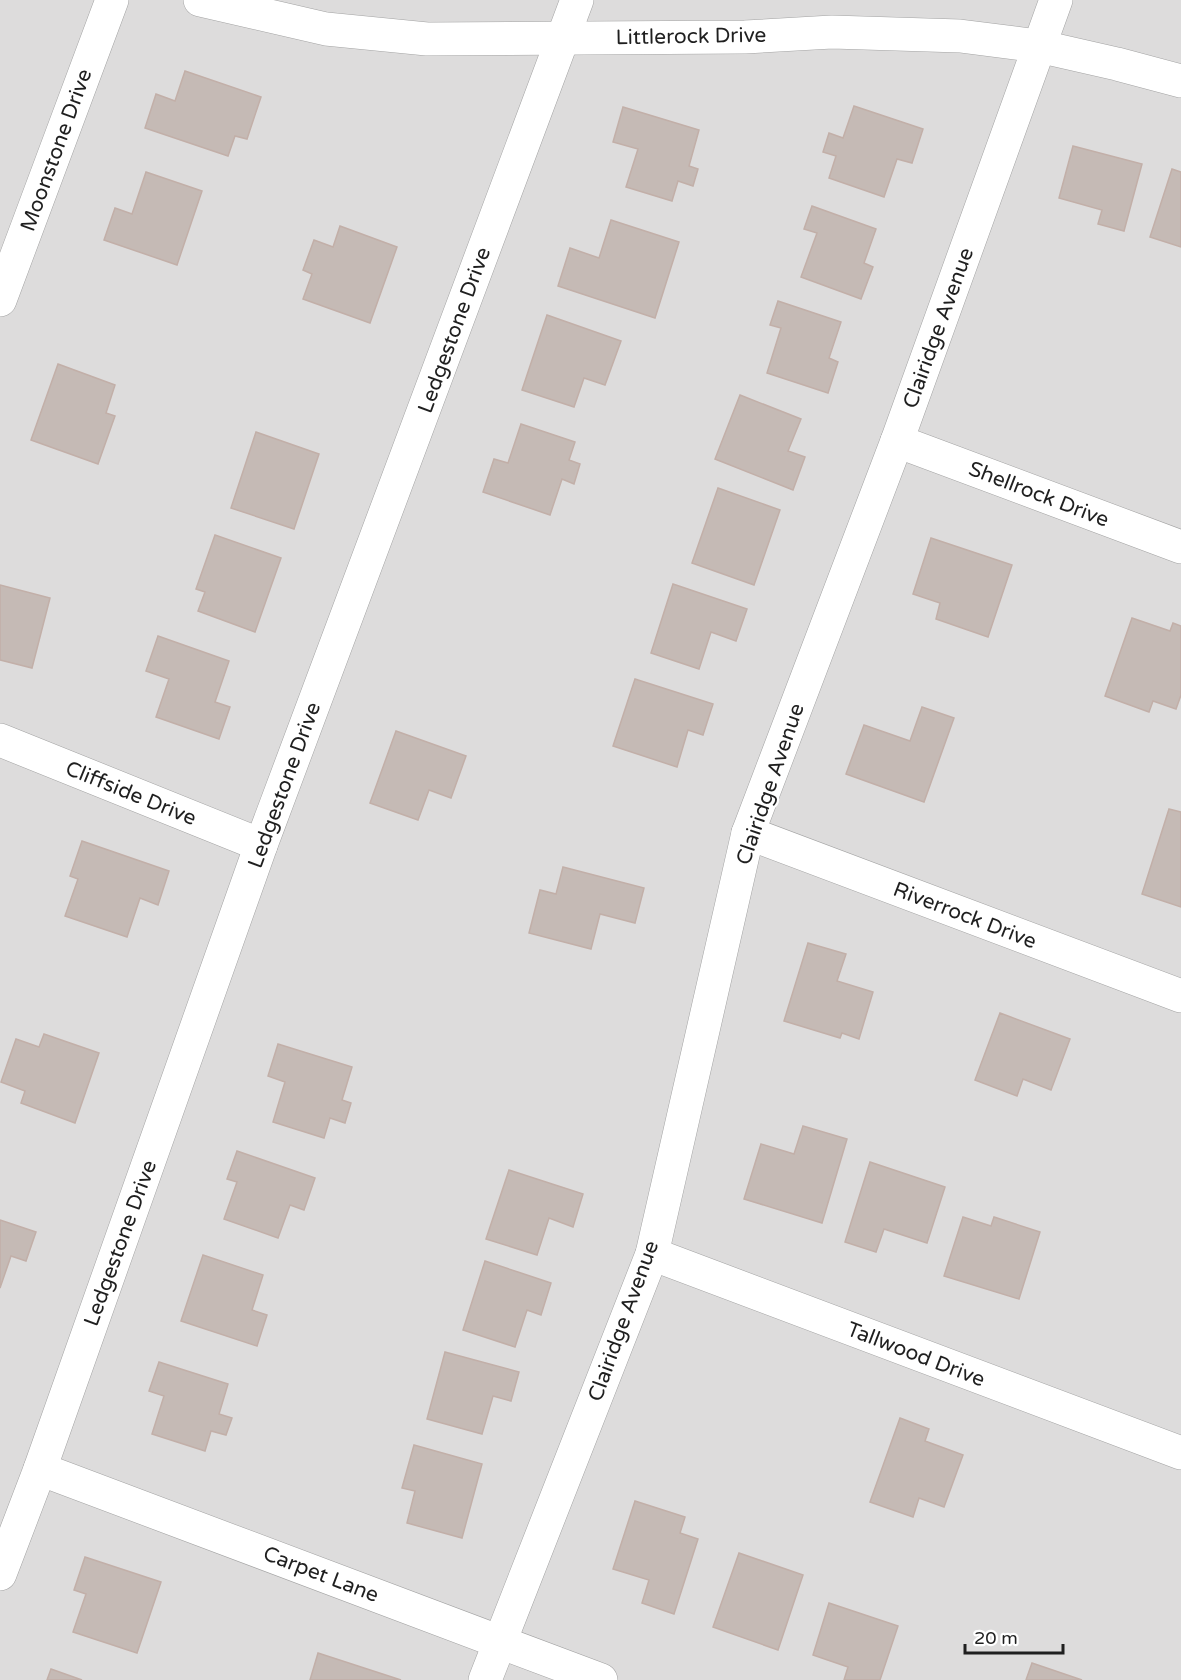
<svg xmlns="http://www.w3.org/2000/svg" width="1181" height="1680" viewBox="0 0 1181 1680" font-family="'Varela Round',sans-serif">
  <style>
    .residential { fill: #dddcdc }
    .building { fill: #c5bab5; stroke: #c2afa8; stroke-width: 1.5 }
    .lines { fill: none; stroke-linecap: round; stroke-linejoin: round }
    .minor-casing { stroke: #a3a3a3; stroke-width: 34 }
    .tertiary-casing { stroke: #a3a3a3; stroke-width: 34 }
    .minor { stroke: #fff; stroke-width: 33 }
    .tertiary { stroke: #fff; stroke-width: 33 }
    .labels { text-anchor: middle; stroke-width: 4.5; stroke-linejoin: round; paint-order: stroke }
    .street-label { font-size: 21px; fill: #1f1f1f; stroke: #fff }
  </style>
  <rect width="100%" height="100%" fill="#f0ebe6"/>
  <rect class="residential" x="0" y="0" width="1181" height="1680"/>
  <g class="building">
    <polygon points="185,71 261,97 247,139 235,136 228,156 145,128 156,94 175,101"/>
    <polygon points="854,106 923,129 912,163 897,159 884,197 829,178 836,156 823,152 829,133 843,138"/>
    <polygon points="623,107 699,130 689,166 698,169 693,186 678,181 672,201 626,187 638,149 613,142"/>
    <polygon points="1073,146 1142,164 1124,231 1098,224 1102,210 1059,198"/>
    <polygon points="1172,169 1181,172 1181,247 1150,237"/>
    <polygon points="146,172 202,191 177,265 104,240 115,208 132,214"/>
    <polygon points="812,206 876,229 864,263 873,267 861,299 801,277 817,233 804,229"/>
    <polygon points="611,220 679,242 655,318 558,286 570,248 599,258"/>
    <polygon points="340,226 397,247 370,323 303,299 312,274 303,270 314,240 333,247"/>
    <polygon points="778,301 841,322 829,358 838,362 828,393 767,373 781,328 770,325"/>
    <polygon points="547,315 621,341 605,385 584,378 574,407 522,390"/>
    <polygon points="58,364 115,385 106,413 115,416 98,464 31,440"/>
    <polygon points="740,395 801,419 788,451 805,457 793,490 715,459"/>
    <polygon points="521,424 575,442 569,460 580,464 574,484 562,479 550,515 483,492 494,459 508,463"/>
    <polygon points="256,432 319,454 294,529 231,508"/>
    <polygon points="718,488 780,510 754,585 692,563"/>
    <polygon points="215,535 281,558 255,632 198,611 205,592 196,589"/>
    <polygon points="931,538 1012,565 988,637 936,619 940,603 913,594"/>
    <polygon points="673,584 747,609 736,641 711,632 699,669 651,653"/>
    <polygon points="0,585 50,598 32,668 0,660"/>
    <polygon points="1132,618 1170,631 1173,623 1181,626 1181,695 1176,709 1153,701 1149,712 1105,696"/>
    <polygon points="158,636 229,661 215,702 230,707 219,739 156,717 169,679 146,671"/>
    <polygon points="635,679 713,704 703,735 688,730 677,767 613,746"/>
    <polygon points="922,707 954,718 924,802 846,774 864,725 910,741"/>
    <polygon points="396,731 466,756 451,798 429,790 418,820 370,803"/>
    <polygon points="1169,809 1181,812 1181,907 1142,894"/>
    <polygon points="82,841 169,871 158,905 140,898 127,937 65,916 78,879 70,876"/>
    <polygon points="563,867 644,888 635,923 600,914 591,949 529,933 540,890 556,894"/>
    <polygon points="808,943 846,954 837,981 873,992 859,1039 842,1033 840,1038 784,1021"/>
    <polygon points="1000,1013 1070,1039 1051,1090 1023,1079 1017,1096 975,1080"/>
    <polygon points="44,1034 99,1053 75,1123 21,1103 25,1091 1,1082 16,1039 39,1047"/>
    <polygon points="278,1044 352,1067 342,1100 351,1103 345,1123 330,1118 324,1138 273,1122 285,1082 268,1076"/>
    <polygon points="803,1126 847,1139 822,1223 744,1199 761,1144 794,1154"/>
    <polygon points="237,1151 315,1178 304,1210 290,1205 278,1238 224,1219 237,1182 227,1179"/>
    <polygon points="870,1162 945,1187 927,1243 884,1229 876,1252 845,1242"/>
    <polygon points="509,1170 583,1194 573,1227 549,1218 537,1255 486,1239"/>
    <polygon points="963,1217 991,1226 994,1217 1040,1232 1019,1299 944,1276"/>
    <polygon points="0,1220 36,1232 26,1261 11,1256 0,1288"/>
    <polygon points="203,1255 263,1275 252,1310 267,1315 257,1346 181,1321"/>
    <polygon points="485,1261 551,1283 541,1315 527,1310 515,1347 463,1330"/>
    <polygon points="445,1352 519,1372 511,1401 493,1396 482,1434 427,1419"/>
    <polygon points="159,1362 228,1384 219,1414 232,1418 226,1435 211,1431 205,1451 152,1434 164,1396 149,1391"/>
    <polygon points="900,1418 929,1429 925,1441 963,1455 944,1507 919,1498 913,1517 870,1502"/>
    <polygon points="414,1445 482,1464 462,1538 407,1523 415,1491 402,1488"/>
    <polygon points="635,1501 685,1517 680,1533 698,1539 674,1614 642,1603 649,1580 613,1569"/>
    <polygon points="739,1553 803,1575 778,1650 713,1627"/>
    <polygon points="85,1557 161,1582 137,1653 73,1632 86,1594 74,1590"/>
    <polygon points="829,1603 898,1626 880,1680 844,1680 848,1667 813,1655"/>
    <polygon points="318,1653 401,1680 310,1680"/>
    <polygon points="1032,1663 1082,1680 1026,1680"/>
    <polygon points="51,1669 82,1680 47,1680"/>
  </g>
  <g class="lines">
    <g class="minor-casing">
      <g id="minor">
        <polyline points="0,300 112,0"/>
        <polyline points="897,441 1181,547"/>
        <polyline points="0,740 261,845"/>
        <polyline points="748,833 1181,996"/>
        <polyline points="652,1254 1181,1453"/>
        <polyline points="40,1469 601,1680"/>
        <polyline points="0,1574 40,1469 261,845 577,0"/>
        <polyline points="485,1680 652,1254 748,833 897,441 1056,0"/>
      </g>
    </g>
    <g class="tertiary-casing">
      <polyline id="tertiary" points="200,0 326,29 427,39 745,37 832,32 960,36 1038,46 1117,64 1181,81"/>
    </g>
    <use href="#minor" class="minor"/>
    <use href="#tertiary" class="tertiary"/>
  </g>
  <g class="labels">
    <g class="street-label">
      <text transform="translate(691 36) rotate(-1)" y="7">Littlerock Drive</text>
      <text transform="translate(56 150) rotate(-70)" y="7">Moonstone Drive</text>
      <text transform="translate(938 328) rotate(-70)" y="7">Clairidge Avenue</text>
      <text transform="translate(454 330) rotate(-70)" y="7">Ledgestone Drive</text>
      <text transform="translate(1039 494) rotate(21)" y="7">Shellrock Drive</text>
      <text transform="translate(770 784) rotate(-71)" y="7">Clairidge Avenue</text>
      <text transform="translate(284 785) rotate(-70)" y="7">Ledgestone Drive</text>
      <text transform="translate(131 793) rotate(22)" y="7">Cliffside Drive</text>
      <text transform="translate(965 915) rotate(21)" y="7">Riverrock Drive</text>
      <text transform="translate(120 1243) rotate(-70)" y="7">Ledgestone Drive</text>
      <text transform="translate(623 1321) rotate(-70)" y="7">Clairidge Avenue</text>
      <text transform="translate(916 1354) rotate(21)" y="7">Tallwood Drive</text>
      <text transform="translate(321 1574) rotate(21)" y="7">Carpet Lane</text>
    </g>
  </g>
  <path d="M965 1644v9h98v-9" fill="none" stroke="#1f1f1f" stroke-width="3"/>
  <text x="974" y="1644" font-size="18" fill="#1f1f1f" stroke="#ffffff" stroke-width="4.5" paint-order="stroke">20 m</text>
</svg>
